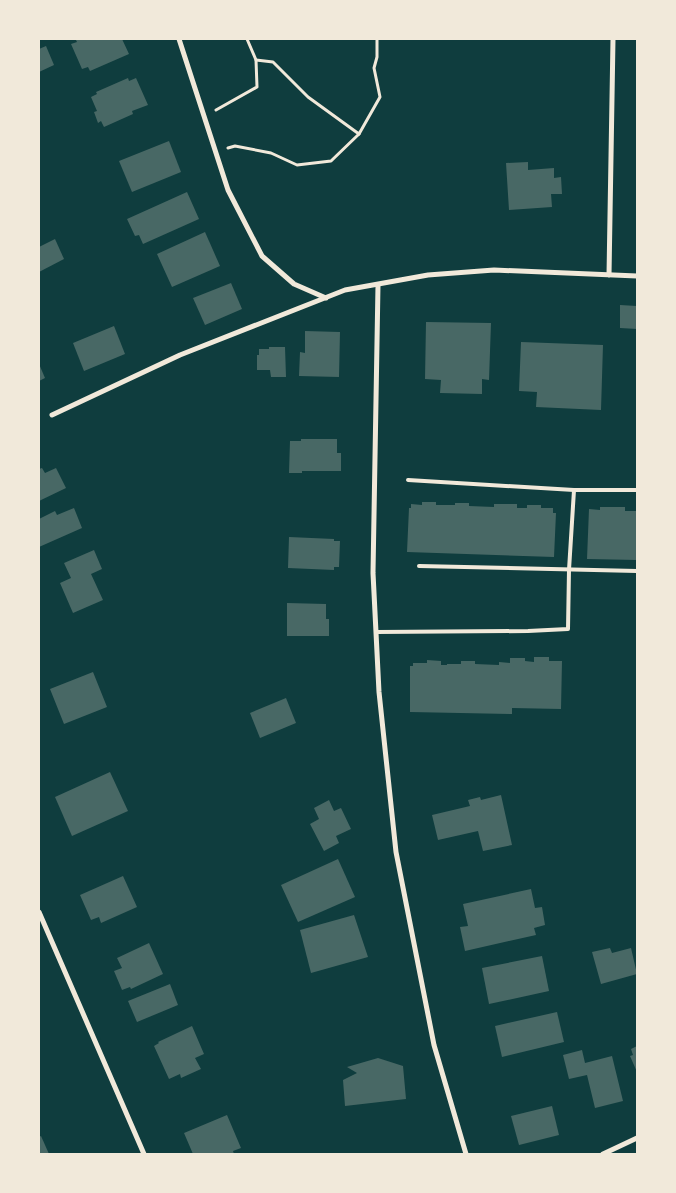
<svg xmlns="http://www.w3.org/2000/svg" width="676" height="1193" viewBox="0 0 676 1193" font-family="'PT Sans Narrow',sans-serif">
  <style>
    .building { fill: #486865 }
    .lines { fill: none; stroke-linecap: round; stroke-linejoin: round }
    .path { stroke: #f1e9da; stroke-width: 3 }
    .service { stroke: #f1e9da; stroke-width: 4 }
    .minor { stroke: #f1e9da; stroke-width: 5 }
  </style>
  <rect width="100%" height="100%" fill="#0f3d3e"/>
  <g class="building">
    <polygon points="78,39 122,39 129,54 90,71 88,67 82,69 71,44 77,42 76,40"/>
    <polygon points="46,46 54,65 39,72 39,49"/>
    <polygon points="128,78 129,81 136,78 148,105 132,111 133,114 104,127 101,121 98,123 94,112 97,111 91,97 97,94 96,92"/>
    <polygon points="169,141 181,172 132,192 119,161"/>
    <polygon points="528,162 528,170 554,168 554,178 561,177 562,194 551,194 552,207 509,210 506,163"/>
    <polygon points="187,192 199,219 143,244 139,235 135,236 127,219"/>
    <polygon points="205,232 220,266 172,287 157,254"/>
    <polygon points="55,239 64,259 39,272 39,247"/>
    <polygon points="231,283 242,309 205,325 193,298"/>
    <polygon points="620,305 637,306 637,329 620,328"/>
    <polygon points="426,322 491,323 489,380 482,379 482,394 440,393 441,380 425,379"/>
    <polygon points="114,326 125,354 84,371 73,343"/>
    <polygon points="305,331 340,332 339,377 299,376 300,352 305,353"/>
    <polygon points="521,342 603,345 601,410 536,407 537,392 519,391"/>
    <polygon points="269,347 285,347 286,377 271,377 270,370 257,370 257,355 259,355 259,349 269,349"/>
    <polygon points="39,364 45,378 39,381"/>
    <polygon points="301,439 337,439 337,453 341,453 341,471 302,471 302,473 289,473 290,441 301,441"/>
    <polygon points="42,468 45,473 56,468 66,488 39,501 39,469"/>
    <polygon points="422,502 436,502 436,505 455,505 455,503 469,503 469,506 494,507 494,504 517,504 517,508 527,508 527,505 541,505 541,508 553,508 553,513 556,513 554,557 407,552 409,508 411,508 411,504 422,505"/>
    <polygon points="600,507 625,507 625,511 637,511 637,560 587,559 589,509 600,510"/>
    <polygon points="74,508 82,528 39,547 39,519 55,511 57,515"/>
    <polygon points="289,537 334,539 334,541 340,541 339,567 334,567 334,570 288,568"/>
    <polygon points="94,550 102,569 91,574 103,600 73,613 60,583 71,578 64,563"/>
    <polygon points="287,603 326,604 326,619 329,619 329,636 287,636"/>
    <polygon points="534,657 549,657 549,661 562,661 561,709 512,708 512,714 410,712 410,666 413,666 413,663 427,663 427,660 441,661 441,665 447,665 447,664 461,664 461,661 475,661 475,664 499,665 499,662 510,663 510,658 525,658 525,661 534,662"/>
    <polygon points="93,672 107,707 64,724 50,689"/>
    <polygon points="286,698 296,723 260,738 250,713"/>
    <polygon points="110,772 128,811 72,836 55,797"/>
    <polygon points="501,795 512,845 483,851 478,831 438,840 432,815 470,806 468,800 480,797 481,800"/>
    <polygon points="329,800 334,811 341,808 351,829 336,836 339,843 324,851 310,824 319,819 314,808"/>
    <polygon points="338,859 355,897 298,922 281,885"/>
    <polygon points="123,876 137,907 101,923 99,917 91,920 80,895"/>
    <polygon points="531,889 535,908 542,907 545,925 534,928 536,935 465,951 460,927 468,926 463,904"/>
    <polygon points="354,915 368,957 311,973 300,930"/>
    <polygon points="149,943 163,974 131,989 130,987 122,990 114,971 122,968 117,958"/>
    <polygon points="610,948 612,953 631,948 637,974 601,984 592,952"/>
    <polygon points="542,956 549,991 489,1004 482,968"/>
    <polygon points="170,984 178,1005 137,1022 128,1001"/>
    <polygon points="557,1012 564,1042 502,1057 495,1026"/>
    <polygon points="192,1026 204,1054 195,1058 201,1069 181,1078 180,1074 169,1079 154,1046 159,1043 158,1042"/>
    <polygon points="637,1046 637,1072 630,1056 633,1055 631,1049"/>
    <polygon points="582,1050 585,1063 612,1056 623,1101 595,1108 587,1075 569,1079 563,1055"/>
    <polygon points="378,1058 403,1066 406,1099 345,1106 343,1080 357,1073 347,1067"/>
    <polygon points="552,1106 559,1135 519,1145 511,1116"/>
    <polygon points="227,1115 241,1148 233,1151 234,1154 193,1154 184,1133"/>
    <polygon points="41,1136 49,1154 39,1154 39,1137"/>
  </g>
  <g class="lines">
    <g class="path">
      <polyline points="256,60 273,62 308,97 359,134 380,97 374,68 377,57 377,39"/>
      <polyline points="216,110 257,87 256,60 247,39"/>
      <polyline points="228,148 235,146 271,153 297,165 331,161 359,134"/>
    </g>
    <g class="service">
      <polyline points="408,480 574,490 637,490"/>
      <polyline points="419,566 637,571"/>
      <polyline points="376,632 528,631 568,629 569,570 574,490"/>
    </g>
    <g class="minor">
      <polyline points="179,39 228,190 262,256 294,284 326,298"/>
      <polyline points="609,275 613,39"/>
      <polyline points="378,285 373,573 379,692 396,852 434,1045 466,1154"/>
      <polyline points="52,415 180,355 345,290 428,275 494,270 637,276"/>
      <polyline points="39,912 144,1154"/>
      <polyline points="603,1154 637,1138"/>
    </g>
  </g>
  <rect width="676" height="1193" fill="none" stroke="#f1e9da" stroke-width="80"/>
</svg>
